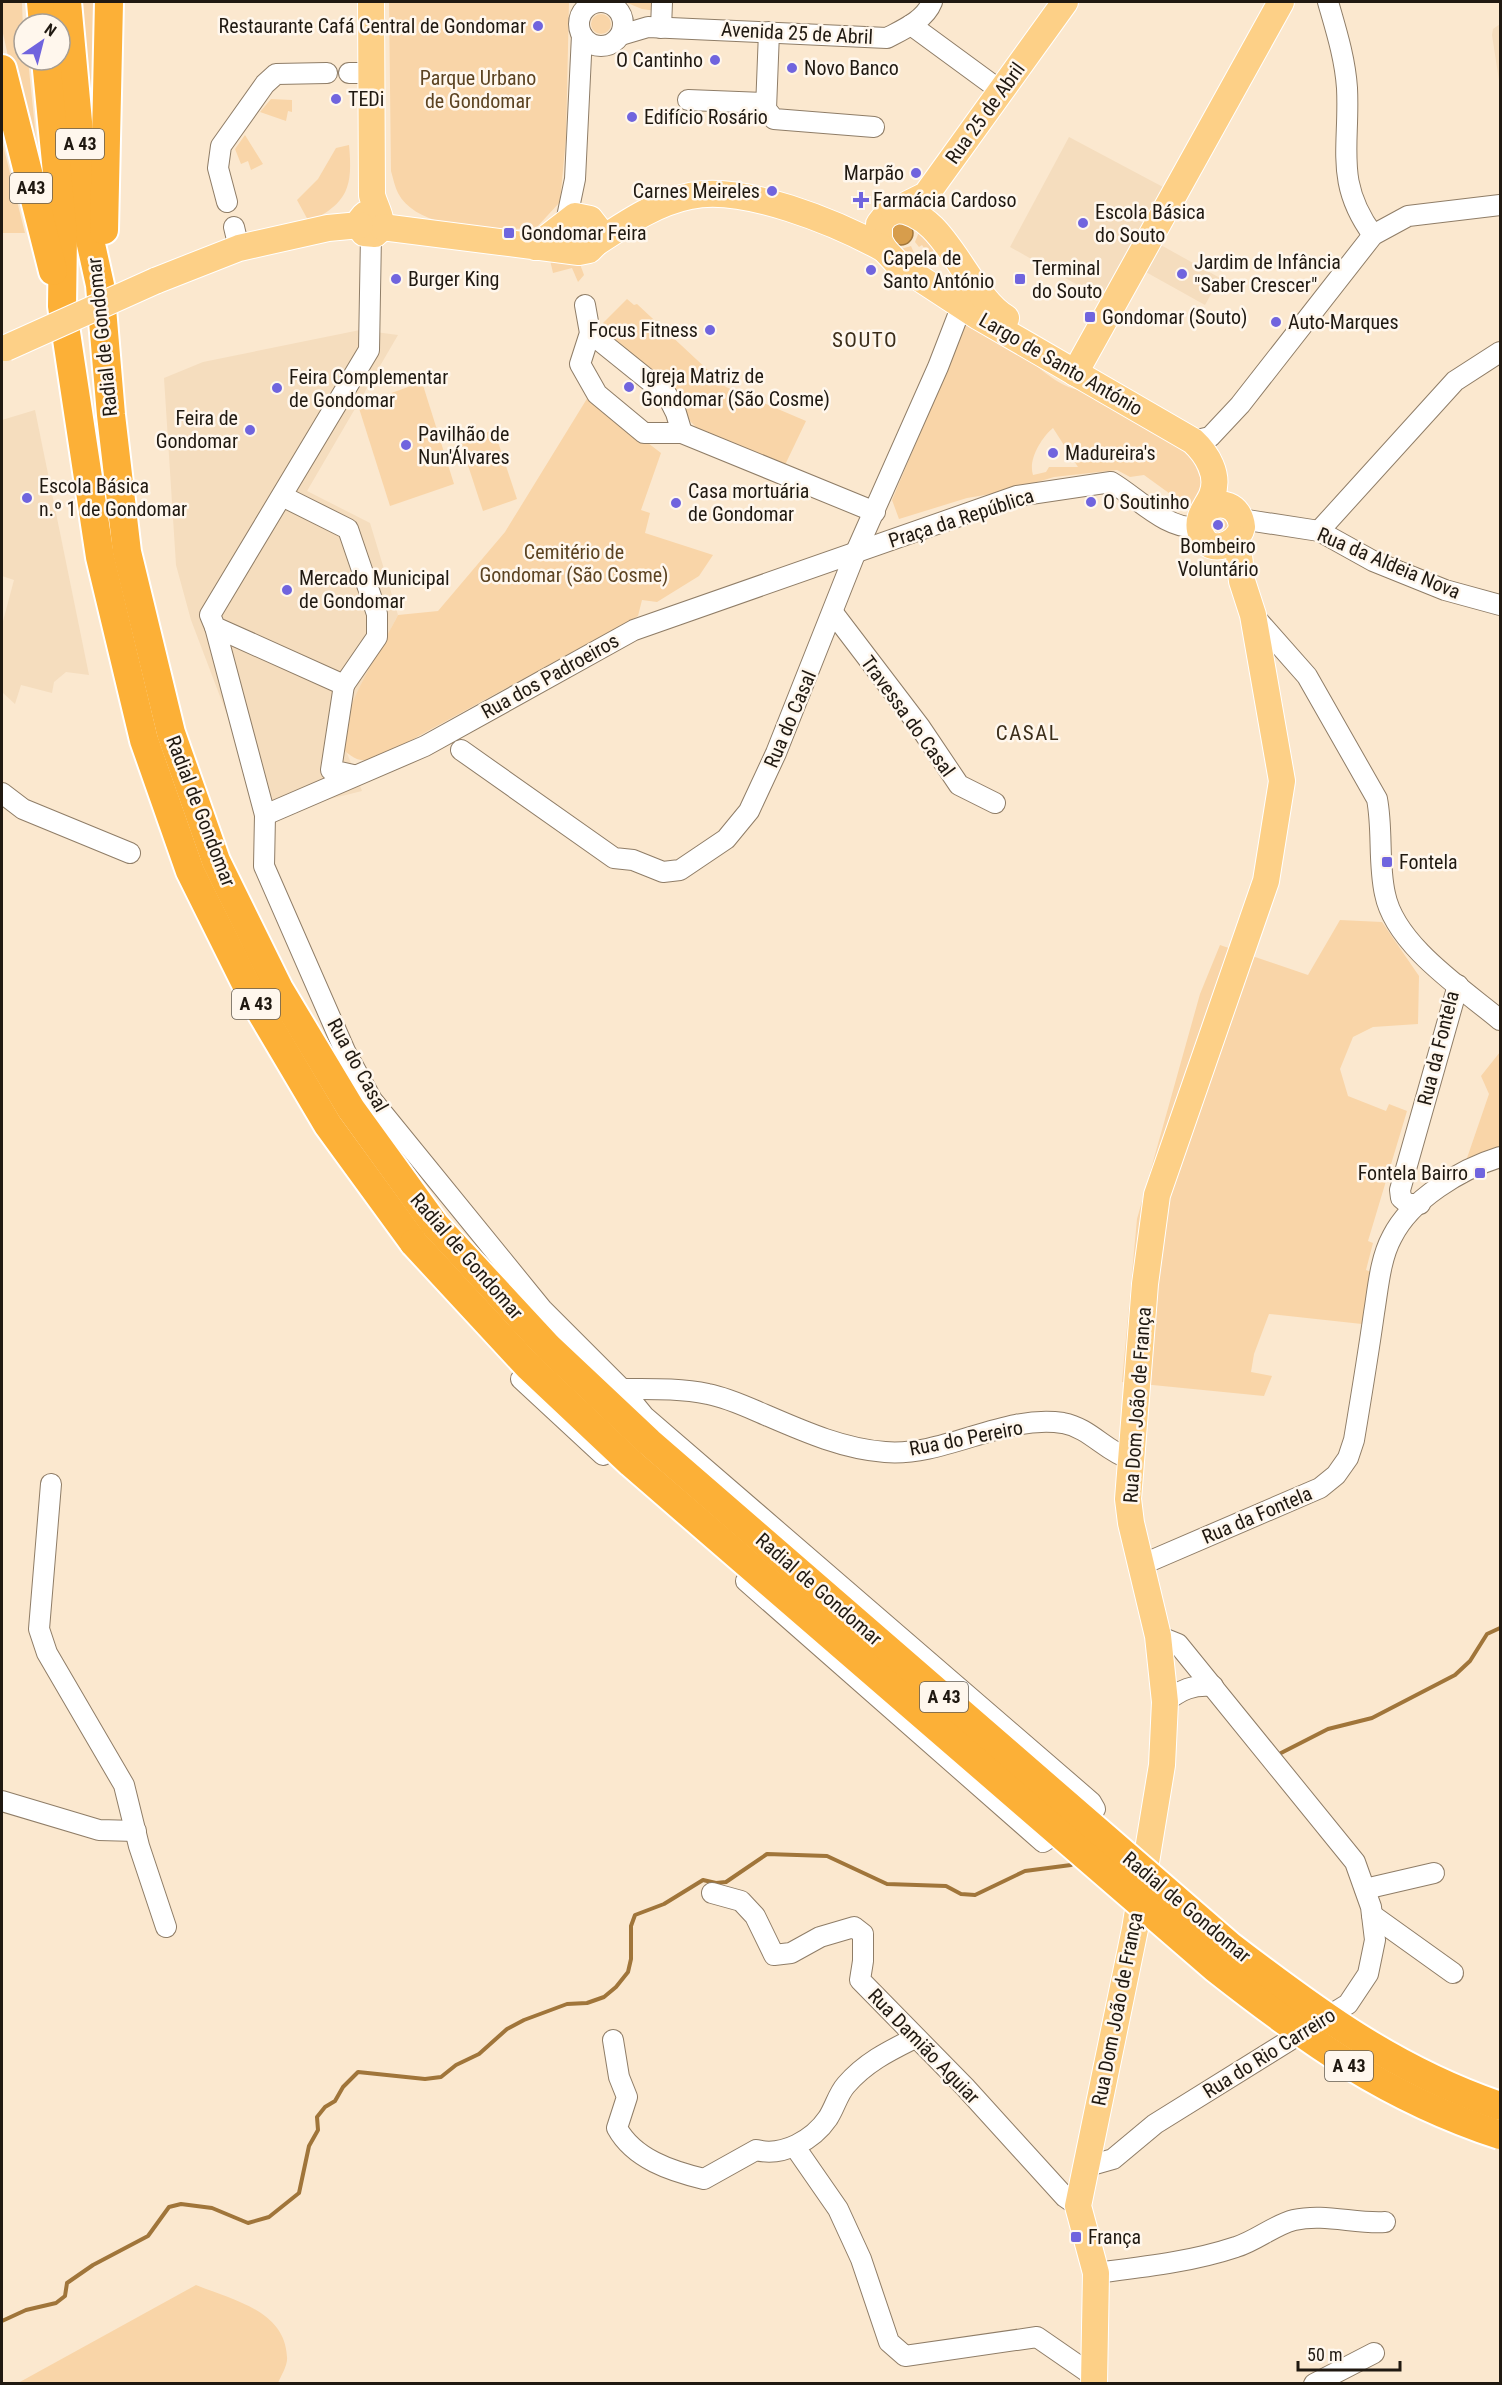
<svg xmlns="http://www.w3.org/2000/svg" width="1502" height="2385" viewBox="0 0 1502 2385" font-family="'Roboto Condensed',sans-serif">
  <style>
    .built { fill: #f5ddbe }
    .green { fill: #f9d5a8; fill-rule: evenodd }
    .water { fill: #d79d4c; stroke: #a0753a; stroke-width: 1.5 }
    .lines { fill: none; stroke-linecap: round; stroke-linejoin: round }
    .stream { stroke: #a0753a; stroke-width: 4 }
    .minor-casing { stroke: #8f7d67; stroke-width: 22 }
    .major-casing { stroke: #fff; stroke-width: 28 }
    .highway-casing { stroke: #fff; stroke-width: 32 }
    .minor { stroke: #fff; stroke-width: 20 }
    .major { stroke: #fdd087; stroke-width: 26 }
    .highway { stroke: #fcb037; stroke-width: 28 }
    .major-bridge-casing { stroke: #fff; stroke-width: 28; stroke-linecap: butt }
    .highway-bridge-casing { stroke: #fff; stroke-width: 32; stroke-linecap: butt }
    .major-bridge { stroke: #fdd087; stroke-width: 26 }
    .highway-bridge { stroke: #fcb037; stroke-width: 28 }
    .poi-dot { fill: #7064de; stroke: #fff7ed; stroke-width: 2 }
    .labels { text-anchor: middle; stroke-width: 5; stroke-linejoin: round; paint-order: stroke }
    .shield { fill: #fff7ed; stroke: #635c53; stroke-width: 1.5 }
    .shield-label { font-size: 18px; font-weight: bold; fill: #201911 }
    .poi-label { font-size: 20px; fill: #201911; stroke: #fff7ed; text-anchor: start }
    .street-label { font-size: 20px; fill: #201911; stroke: #fff7ed }
    .park-label { font-size: 20px; fill: #5c4321; stroke: #fff7ed }
    .neighbourhood-label { font-size: 21px; letter-spacing: 1.5px; fill: #3c2e1a; stroke: #fff7ed }
  </style>
  <rect width="100%" height="100%" fill="#fbe8cf"/>
  <g class="built">
    <polygon points="1500,24 1500,87 1492,35 1493,29"/>
    <polygon points="1069,137 1163,187 1101,298 1010,247"/>
    <polygon points="1159,244 1220,278 1205,305 1144,271"/>
    <polygon points="360,330 398,335 307,491 370,523 398,615 350,708 341,738 362,791 265,815 191,620 176,565 164,378 203,362"/>
    <polygon points="35,410 89,675 66,672 54,682 52,693 21,685 15,704 2,692 2,625 14,580 2,576 2,420"/>
  </g>
  <g class="green">
    <polygon points="2,2 22,2 24,60 28,60 38,157 31,159 2,29"/>
    <polygon points="80,2 101,2 92,161"/>
    <path d="M389,2H569L566,138L560,202L536,228C498,230 418,232 398,193C395,187 393,178 391,171Z"/>
    <polygon points="625,2 656,2 656,11 642,9"/>
    <circle cx="601" cy="24" r="10"/>
    <polygon points="271,99 292,100 292,112 288,111 286,121 260,112"/>
    <polygon points="245,135 263,164 251,170 248,161 241,164 235,149"/>
    <polygon points="2,141 25,233 2,233"/>
    <path d="M349,145C353,187 348,203 309,222L297,200L318,179L336,148Z"/>
    <polygon points="919,232 934,250 930,257 922,245 919,247 915,242"/>
    <polygon points="911,246 914,253 925,261 920,265 901,249"/>
    <polygon points="550,260 580,264 584,275 578,282 572,268 553,273"/>
    <polygon points="627,299 634,305 637,304 726,387 806,421 784,467 703,434 612,344 603,323"/>
    <path d="M968,319C982,328 997,336 1012,346C1036,363 1059,392 1091,391L1192,457L1203,485L1192,507L1170,506L1173,496L1144,475L1130,477L1117,470L1054,477L1003,492L967,498L899,519L892,500ZM1053,428L1078,467H1049L1046,472L1033,475C1028,460 1041,438 1053,428Z"/>
    <polygon points="422,382 454,484 390,506 358,405"/>
    <path d="M588,397L661,453L641,510L650,513L645,533L713,555L699,576L657,602L642,600L638,616L384,755C372,760 362,764 350,755C345,752 342,747 342,740C339,717 386,639 398,615L438,611L505,532Z"/>
    <polygon points="494,430 517,499 483,511 460,441"/>
    <polygon points="1219,514 1229,522 1228,529 1220,534 1213,532 1209,521"/>
    <polygon points="1340,920 1382,922 1419,976 1418,1024 1373,1027 1353,1037 1340,1069 1348,1096 1386,1111 1389,1104 1407,1111 1368,1241 1373,1243 1366,1270 1371,1272 1362,1324 1269,1314 1254,1354 1251,1372 1272,1376 1264,1396 1122,1382 1137,1219 1200,994 1220,945 1308,975"/>
    <polygon points="1500,1052 1500,1151 1466,1161 1489,1094 1481,1076"/>
    <path d="M196,2285C232,2300 285,2310 287,2357C288,2365 281,2376 278,2383H18Z"/>
  </g>
  <circle class="water" cx="901" cy="233" r="12"/>
  <g class="lines">
    <g class="stream">
      <polyline points="1281,1753 1328,1729 1372,1718 1455,1675 1470,1661 1487,1634 1500,1628"/>
      <polyline points="2,2321 26,2310 56,2303 65,2296 67,2283 93,2265 148,2236 169,2207 181,2204 212,2208 248,2223 269,2217 299,2193 309,2146 318,2130 317,2117 325,2107 335,2101 343,2087 358,2072 425,2079 441,2077 456,2065 479,2054 507,2029 524,2020 567,2004 587,2003 604,1997 616,1987 628,1972 631,1959 631,1926 635,1915 664,1904 703,1880 716,1883 726,1882 767,1854 827,1856 887,1884 946,1886 961,1894 975,1895 1025,1871 1071,1865"/>
    </g>
    <g class="minor-casing">
      <g id="minor">
        <path d="M1328,2C1336,30 1345,58 1347,88C1350,147 1334,182 1373,235"/>
        <circle cx="601" cy="24" r="22"/>
        <polyline points="911,25 1001,91"/>
        <polyline points="661,28 662,2"/>
        <polyline points="769,32 766,109 774,119 874,127"/>
        <path d="M621,35L648,27L887,38C904,29 925,20 932,2"/>
        <polyline points="349,73 371,73"/>
        <polyline points="688,100 766,103"/>
        <polyline points="227,202 218,168 221,146 265,84 276,74 327,73"/>
        <polyline points="566,222 575,179 582,35"/>
        <polyline points="234,227 239,248"/>
        <polyline points="585,305 590,333 580,364 597,394 644,433 682,433 875,512"/>
        <polyline points="590,333 667,395 676,413 682,433"/>
        <polyline points="1193,441 1210,437 1240,405 1373,235 1408,216 1500,205"/>
        <polyline points="282,496 348,529 377,614 377,637 344,685"/>
        <polyline points="1241,519 1319,531 1373,561 1445,590 1500,605"/>
        <polyline points="1319,531 1455,381 1500,352"/>
        <polyline points="834,614 920,727 959,785 995,803"/>
        <path d="M1253,615L1307,676L1377,799C1383,830 1378,863 1385,894C1395,945 1463,989 1500,1020"/>
        <path d="M215,627L265,815L425,746L634,630L1017,496L1111,482C1137,497 1167,531 1199,527"/>
        <polyline points="344,685 215,627 210,615 369,350 371,235"/>
        <polyline points="344,685 331,770 353,775"/>
        <polyline points="461,750 614,858 633,860 663,872 680,870 726,839 749,811 776,753 855,554 938,367 962,305"/>
        <polyline points="2,793 23,809 130,853"/>
        <polyline points="265,815 264,866 345,1051 372,1100 542,1309 622,1389 644,1416 1091,1802 1095,1809 1043,1842 746,1581"/>
        <polyline points="1420,1204 1408,1204 1401,1198 1400,1190 1458,985"/>
        <polyline points="563,1331 521,1379 603,1455"/>
        <path d="M622,1389C651,1389 680,1388 708,1394C729,1398 749,1408 768,1416C805,1432 844,1449 885,1452C945,1457 1003,1414 1063,1423C1090,1428 1105,1451 1130,1459"/>
        <polyline points="51,1484 39,1629 47,1653 124,1785 139,1846 166,1927"/>
        <path d="M1141,1565L1320,1488L1336,1475L1348,1458L1354,1440C1361,1398 1368,1356 1374,1313C1378,1289 1380,1259 1392,1237C1411,1199 1461,1169 1500,1157"/>
        <path d="M1165,1702C1181,1690 1193,1684 1213,1686"/>
        <polyline points="2,1801 99,1830 136,1831"/>
        <polyline points="1365,1889 1434,1873"/>
        <polyline points="712,1893 741,1901 755,1916 774,1955 791,1953 820,1937 854,1927 863,1934 863,1961 860,1980 965,2087 1065,2197 1078,2206"/>
        <polyline points="1372,1915 1453,1973"/>
        <path d="M613,2040L619,2077L627,2097L617,2128C634,2159 671,2171 704,2179L756,2150C783,2157 813,2140 828,2118C835,2107 838,2094 846,2085C866,2062 889,2051 915,2038"/>
        <polyline points="795,2147 838,2209 861,2259 889,2342 905,2356 1037,2337 1092,2375"/>
        <polyline points="1085,2167 1113,2159 1155,2124 1348,2004 1368,1974 1375,1940 1371,1907 1355,1862 1178,1644 1158,1636"/>
        <path d="M1096,2273C1143,2267 1191,2262 1236,2247C1256,2241 1274,2225 1294,2220C1324,2213 1355,2224 1385,2222"/>
        <polyline points="1314,2384 1374,2353"/>
      </g>
    </g>
    <g class="major-casing">
      <g id="major">
        <path d="M371,2L372,195C375,208 388,225 375,234L364,233C358,227 359,219 366,214L377,215"/>
        <path d="M1065,2L926,195L886,215L879,224V240L884,249L898,264L979,317L1193,441C1207,454 1220,475 1212,495C1207,507 1197,516 1200,530C1204,556 1237,548 1242,527C1240,505 1220,498 1204,511"/>
        <path d="M894,210C944,208 966,294 1006,318"/>
        <polyline points="382,227 579,252 589,250 596,243 597,228 590,219 575,216 535,247"/>
        <path d="M596,243C625,224 655,203 690,196C743,184 837,223 884,249"/>
        <polyline points="155,281 239,248 328,228 360,225"/>
        <polyline points="1075,373 1281,2"/>
        <polyline points="1094,2384 1096,2273 1078,2206 1135,1929 1162,1765 1165,1702 1158,1636 1131,1523 1128,1499 1145,1284 1157,1195 1266,881 1282,781 1253,615 1242,581 1237,539"/>
      </g>
    </g>
    <g class="highway-casing">
      <g id="highway">
        <polyline points="41,2 43,24"/>
        <polyline points="67,2 88,231 100,285 111,415 127,552 171,733 216,861 279,989 351,1109 435,1225"/>
        <polyline points="46,60 63,234 62,306 100,557 144,740 190,871 255,1002 328,1125 414,1243"/>
        <polyline points="2,69 53,271"/>
        <polyline points="104,230 109,2"/>
      </g>
    </g>
    <use href="#minor" class="minor"/>
    <use href="#major" class="major"/>
    <use href="#highway" class="highway"/>
    <g class="major-bridge-casing">
      <polyline id="major-bridge" points="6,348 155,281"/>
    </g>
    <g class="highway-bridge-casing">
      <g id="highway-bridge">
        <path d="M435,1225L548,1347L649,1442L1230,1946C1316,2012 1396,2071 1500,2106"/>
        <path d="M414,1243L528,1366L631,1463L1215,1968C1308,2041 1387,2098 1500,2135"/>
      </g>
    </g>
    <use href="#major-bridge" class="major-bridge"/>
    <use href="#highway-bridge" class="highway-bridge"/>
  </g>
  <g class="poi-dot">
    <circle cx="538" cy="26" r="6"/>
    <circle cx="715" cy="60" r="6"/>
    <circle cx="792" cy="68" r="6"/>
    <circle cx="336" cy="99" r="6"/>
    <circle cx="632" cy="117" r="6"/>
    <circle cx="916" cy="173" r="6"/>
    <circle cx="772" cy="191" r="6"/>
    <path d="M858 191h6v6h6v6h-6v6h-6v-6h-6v-6h6z"/>
    <circle cx="1083" cy="223" r="6"/>
    <rect x="503" y="227" width="12" height="12" rx="3"/>
    <circle cx="871" cy="270" r="6"/>
    <circle cx="1182" cy="274" r="6"/>
    <circle cx="396" cy="279" r="6"/>
    <rect x="1014" y="273" width="12" height="12" rx="3"/>
    <rect x="1084" y="311" width="12" height="12" rx="3"/>
    <circle cx="1276" cy="322" r="6"/>
    <circle cx="710" cy="330" r="6"/>
    <circle cx="629" cy="387" r="6"/>
    <circle cx="277" cy="388" r="6"/>
    <circle cx="250" cy="430" r="6"/>
    <circle cx="406" cy="445" r="6"/>
    <circle cx="1053" cy="453" r="6"/>
    <circle cx="27" cy="498" r="6"/>
    <circle cx="1091" cy="502" r="6"/>
    <circle cx="676" cy="503" r="6"/>
    <circle cx="1218" cy="525" r="6"/>
    <circle cx="287" cy="590" r="6"/>
    <rect x="1381" y="856" width="12" height="12" rx="3"/>
    <rect x="1474" y="1167" width="12" height="12" rx="3"/>
    <rect x="1070" y="2231" width="12" height="12" rx="3"/>
  </g>
  <g class="labels">
    <g class="shield">
      <rect x="56" y="129" width="48" height="30" rx="4.5"/>
      <rect x="10" y="173" width="42" height="30" rx="4.5"/>
      <rect x="232" y="989" width="48" height="30" rx="4.5"/>
      <rect x="920" y="1682" width="48" height="30" rx="4.5"/>
      <rect x="1325" y="2051" width="48" height="30" rx="4.5"/>
    </g>
    <g class="shield-label">
      <text x="80" y="150">A 43</text>
      <text x="31" y="194">A43</text>
      <text x="256" y="1010">A 43</text>
      <text x="944" y="1703">A 43</text>
      <text x="1349" y="2072">A 43</text>
    </g>
    <g class="poi-label">
      <text x="526" y="33" text-anchor="end">Restaurante Cafá Central de Gondomar</text>
      <text x="703" y="67" text-anchor="end">O Cantinho</text>
      <text x="804" y="75">Novo Banco</text>
      <text x="348" y="106">TEDi</text>
      <text x="644" y="124">Edifício Rosário</text>
      <text x="904" y="180" text-anchor="end">Marpão</text>
      <text x="760" y="198" text-anchor="end">Carnes Meireles</text>
      <text x="873" y="207">Farmácia Cardoso</text>
      <text x="1095" y="219">Escola Básica<tspan x="1095" dy="23">do Souto</tspan></text>
      <text x="521" y="240">Gondomar Feira</text>
      <text x="883" y="265">Capela de<tspan x="883" dy="23">Santo António</tspan></text>
      <text x="1194" y="269">Jardim de Infância<tspan x="1194" dy="23">"Saber Crescer"</tspan></text>
      <text x="1032" y="275">Terminal<tspan x="1032" dy="23">do Souto</tspan></text>
      <text x="408" y="286">Burger King</text>
      <text x="1102" y="324">Gondomar (Souto)</text>
      <text x="1288" y="329">Auto-Marques</text>
      <text x="698" y="337" text-anchor="end">Focus Fitness</text>
      <text x="641" y="383">Igreja Matriz de<tspan x="641" dy="23">Gondomar (São Cosme)</tspan></text>
      <text x="289" y="384">Feira Complementar<tspan x="289" dy="23">de Gondomar</tspan></text>
      <text x="238" y="425" text-anchor="end">Feira de<tspan x="238" dy="23">Gondomar</tspan></text>
      <text x="418" y="441">Pavilhão de<tspan x="418" dy="23">Nun'Álvares</tspan></text>
      <text x="1065" y="460">Madureira's</text>
      <text x="39" y="493">Escola Básica<tspan x="39" dy="23">n.º 1 de Gondomar</tspan></text>
      <text x="688" y="498">Casa mortuária<tspan x="688" dy="23">de Gondomar</tspan></text>
      <text x="1103" y="509">O Soutinho</text>
      <text x="1218" y="553" text-anchor="middle">Bombeiro<tspan x="1218" dy="23">Voluntário</tspan></text>
      <text x="299" y="585">Mercado Municipal<tspan x="299" dy="23">de Gondomar</tspan></text>
      <text x="1399" y="869">Fontela</text>
      <text x="1468" y="1180" text-anchor="end">Fontela Bairro</text>
      <text x="1088" y="2244">França</text>
    </g>
    <g class="street-label">
      <text transform="translate(797 33) rotate(3)" y="7">Avenida 25 de Abril</text>
      <text transform="translate(985 113) rotate(-54)" y="7">Rua 25 de Abril</text>
      <text transform="translate(102 337) rotate(-96)" y="7">Radial de Gondomar</text>
      <text transform="translate(1061 364) rotate(30)" y="7">Largo de Santo António</text>
      <text transform="translate(961 518) rotate(-18)" y="7">Praça da República</text>
      <text transform="translate(1389 563) rotate(23)" y="7">Rua da Aldeia Nova</text>
      <text transform="translate(550 676) rotate(-29)" y="7">Rua dos Padroeiros</text>
      <text transform="translate(908 716) rotate(54)" y="7">Travessa do Casal</text>
      <text transform="translate(790 719) rotate(-67)" y="7">Rua do Casal</text>
      <text transform="translate(201 811) rotate(69)" y="7">Radial de Gondomar</text>
      <text transform="translate(1438 1048) rotate(-76)" y="7">Rua da Fontela</text>
      <text transform="translate(358 1065) rotate(61)" y="7">Rua do Casal</text>
      <text transform="translate(467 1256) rotate(49)" y="7">Radial de Gondomar</text>
      <text transform="translate(1137 1405) rotate(-86)" y="7">Rua Dom João de França</text>
      <text transform="translate(966 1438) rotate(-11)" y="7">Rua do Pereiro</text>
      <text transform="translate(1257 1515) rotate(-23)" y="7">Rua da Fontela</text>
      <text transform="translate(819 1589) rotate(41)" y="7">Radial de Gondomar</text>
      <text transform="translate(1187 1907) rotate(40)" y="7">Radial de Gondomar</text>
      <text transform="translate(1117 2009) rotate(-79)" y="7">Rua Dom João de França</text>
      <text transform="translate(924 2046) rotate(46)" y="7">Rua Damião Aguiar</text>
      <text transform="translate(1269 2053) rotate(-32)" y="7">Rua do Rio Carreiro</text>
    </g>
    <g class="park-label">
      <text x="478" y="85">Parque Urbano<tspan x="478" dy="23">de Gondomar</tspan></text>
      <text x="574" y="559">Cemitério de<tspan x="574" dy="23">Gondomar (São Cosme)</tspan></text>
    </g>
    <g class="neighbourhood-label">
      <text x="865" y="347">SOUTO</text>
      <text x="1028" y="740">CASAL</text>
    </g>
  </g>
  <rect width="1502" height="2385" fill="none" stroke="#201911" stroke-width="6"/>
  <g transform="translate(42 42) rotate(35)"><circle r="28" fill="#fff7ed" stroke="#a69e95" stroke-width="1.5"/>
  <path d="M0-4.5L10 22L0 15L-10 22Z" fill="#7064de"/>
  <text y="-9" font-size="16" font-weight="bold" text-anchor="middle" fill="#201911">N</text>
  </g>
  <path d="M1298 2361v9h102v-9" fill="none" stroke="#201911" stroke-width="3"/>
  <text x="1307" y="2361" font-size="18" fill="#201911" stroke="#fff7ed" stroke-width="4.5" paint-order="stroke">50 m</text>
</svg>
